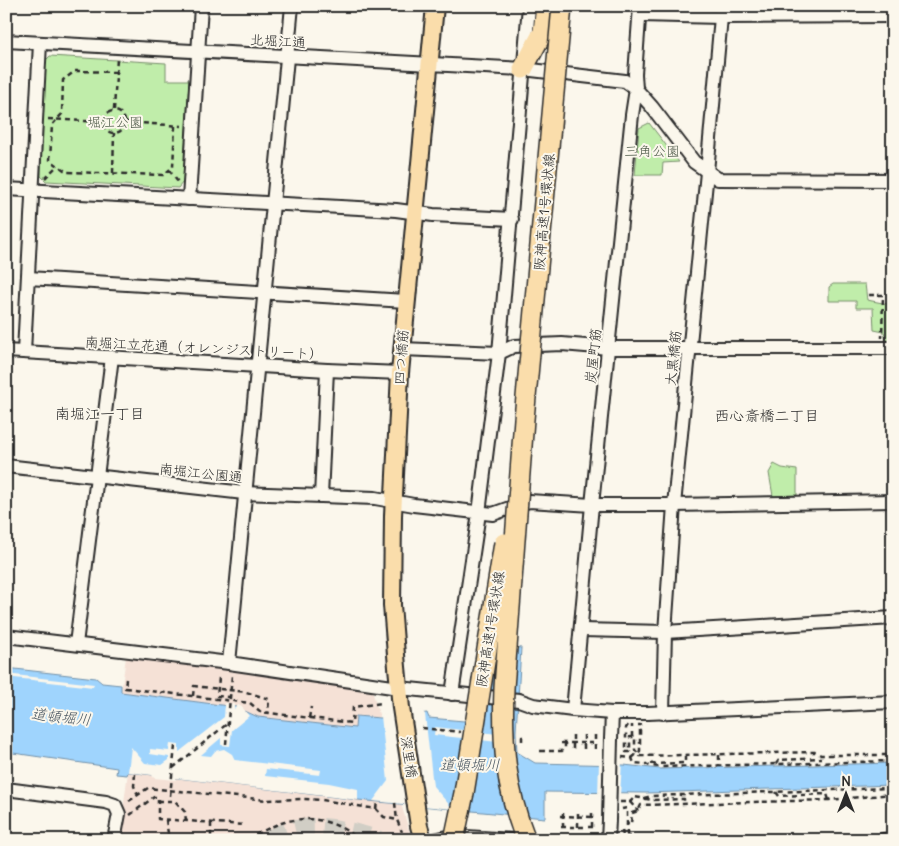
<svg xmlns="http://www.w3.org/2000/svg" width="899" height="846" viewBox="0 0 899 846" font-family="Delius,'Klee One',sans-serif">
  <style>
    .built { fill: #f5e1d6 }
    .green { fill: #c0edaa; stroke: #768c6a }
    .water { fill: #9fd4fd; stroke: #7190a9 }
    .pier { fill: #fbf7ec }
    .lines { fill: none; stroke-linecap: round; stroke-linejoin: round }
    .highway-tunnel { stroke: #d1cec5; stroke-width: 19; stroke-dasharray: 19 9; stroke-linecap: butt }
    .minor-casing { stroke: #2b2b2b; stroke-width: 16 }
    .major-casing { stroke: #2b2b2b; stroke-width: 20 }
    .highway-casing { stroke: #2b2b2b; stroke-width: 22 }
    .path { stroke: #2b2b2b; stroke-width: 2.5; stroke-dasharray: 5 4; stroke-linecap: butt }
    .minor { stroke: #fbf7ec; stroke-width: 12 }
    .major { stroke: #faddab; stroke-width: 16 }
    .highway { stroke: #faddab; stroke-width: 19 }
    .minor-bridge-casing { stroke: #2b2b2b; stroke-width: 16; stroke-linecap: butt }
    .highway-bridge-casing { stroke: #2b2b2b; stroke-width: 22; stroke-linecap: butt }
    .path-bridge { stroke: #2b2b2b; stroke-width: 2.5; stroke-dasharray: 5 4; stroke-linecap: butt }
    .minor-bridge { stroke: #fbf7ec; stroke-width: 12 }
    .highway-bridge { stroke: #faddab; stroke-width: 19 }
    .labels { text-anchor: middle; stroke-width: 4; stroke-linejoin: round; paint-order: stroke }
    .street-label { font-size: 14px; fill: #2b2b2b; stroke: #fbf7ec }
    .park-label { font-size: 14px; fill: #505c4b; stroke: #fbf7ec }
    .neighbourhood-label { font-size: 15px; fill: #2b2b2b; stroke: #fbf7ec }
    .water-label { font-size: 15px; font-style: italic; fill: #485560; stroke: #fbf7ec }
  </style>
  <rect width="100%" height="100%" fill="#fbf7ec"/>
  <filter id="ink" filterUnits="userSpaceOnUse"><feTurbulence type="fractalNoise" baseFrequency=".02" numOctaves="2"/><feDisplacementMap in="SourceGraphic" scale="10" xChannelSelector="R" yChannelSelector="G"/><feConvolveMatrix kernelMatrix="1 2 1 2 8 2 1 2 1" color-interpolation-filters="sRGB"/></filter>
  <g filter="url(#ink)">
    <g class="built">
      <polygon points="126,657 372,690 380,718 356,716 355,728 258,717 236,707 121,692"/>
      <polygon points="128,772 401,804 412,840 119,840"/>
    </g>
    <g class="green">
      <polygon points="50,56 166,63 166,80 189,80 183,182 178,188 46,181 41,176 44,62"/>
      <polygon points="649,123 679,162 663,163 662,175 635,175 639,128"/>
      <polygon points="833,284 865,284 867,300 893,305 893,340 886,340 884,332 874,330 873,308 856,308 856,301 829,301 829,287"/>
      <polygon points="774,464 782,468 797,470 797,495 773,496 769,473"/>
    </g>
    <polygon class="water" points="485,643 521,648 516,732 517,752 535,763 624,765 660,769 893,763 893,785 646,793 545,792 545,818 358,800 128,772 127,775 116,774 117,768 6,752 6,668 96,678 102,683 121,685 121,692 236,707 258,717 355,728 356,716 380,718 427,713 429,718 464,721 474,715"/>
    <g class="pier">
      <polygon points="6,674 94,684 93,687 6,677"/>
      <polygon points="225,703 234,704 234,709 238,705 242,707 249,716 232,730 230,746 221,745 221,738 201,755 211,756 215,751 224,749 232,754 235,760 321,770 320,775 266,769 265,776 329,783 358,789 358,800 176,778 176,780 154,778 152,775 128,772 131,747 145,763 162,765 169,760 169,757 150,754 150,749 169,751 170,744 179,745 179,752 224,717"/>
      <polygon points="421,711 425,714 433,786 453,809 373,801 388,781 381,716"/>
      <polygon points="435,727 516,736 516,744 434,735"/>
      <rect x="887" y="760" width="6" height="28"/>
      <polygon points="599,762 622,762 620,796 598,796"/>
    </g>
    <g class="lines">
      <path class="highway-tunnel" d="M269,840C305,819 341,828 379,840"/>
      <g class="minor-casing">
        <g id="minor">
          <polyline points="640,15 721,17 893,16"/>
          <polyline points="6,41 523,69 625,81 636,89 652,107 694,162 718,179 893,180"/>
          <polyline points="6,189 396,210 433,215 512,219"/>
          <polyline points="189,199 201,6"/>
          <polyline points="28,278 406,301"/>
          <polyline points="402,349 499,353 514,346 562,344 609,348 893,348"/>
          <polyline points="6,351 327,370 400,373"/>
          <polyline points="24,352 40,43"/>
          <polyline points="6,466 244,493 375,498 414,505 493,514 529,501 592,505 674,505 893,501"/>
          <polyline points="321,496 327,370"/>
          <polyline points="582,630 665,632 893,618"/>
          <polyline points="6,636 229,663 399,688 519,700 533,705 573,710 612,713 648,713 893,702"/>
          <polyline points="76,644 112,357"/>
          <polyline points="229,663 292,6"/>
          <polyline points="452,694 479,513 499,353 529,6"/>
          <polyline points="573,710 592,505 632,115 636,89 635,74 640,6"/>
          <polyline points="663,713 665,632 674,505 707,172 722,6"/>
          <polyline points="611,739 612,713"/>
          <polyline points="6,789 106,802 115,805 119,814 114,840"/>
          <polyline points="434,840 452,836 511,840"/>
          <polyline points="608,840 609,820"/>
          <polyline points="883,840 893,839"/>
        </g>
      </g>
      <g class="major-casing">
        <polyline id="major" points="423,840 419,826 401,708 397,667 392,605 393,516 400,373 435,6"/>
      </g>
      <g class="highway-casing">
        <polyline id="highway" points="523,69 543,32 546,6"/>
      </g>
      <g class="path">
        <polyline points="116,72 75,71 63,80 62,114 52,125 50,160 67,172 163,175 173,167 175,126"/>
        <polyline points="114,110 117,58"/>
        <circle cx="114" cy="122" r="11"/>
        <polyline points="48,119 104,122"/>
        <polyline points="125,122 182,126"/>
        <polyline points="169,170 178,182"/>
        <polyline points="113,173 114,133"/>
        <polyline points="45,178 58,165"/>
        <polyline points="869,295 883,295 882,338"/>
        <polyline points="126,679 125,688 250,703 261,712 352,723 353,707 382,703"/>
        <polyline points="193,696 194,686 246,692 269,699 268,713"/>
        <polyline points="309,718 311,707"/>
        <polyline points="628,725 626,728 626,752 630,752 630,737 635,737 635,750 640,756 815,752 821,755 893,755"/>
        <polyline points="422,728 460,732"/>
        <polyline points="584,735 584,749"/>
        <polyline points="632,737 632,725"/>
        <polyline points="522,741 522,737 525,737"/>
        <polyline points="561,743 598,743"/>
        <polyline points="573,749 573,734"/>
        <polyline points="595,749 595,735"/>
        <polyline points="540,751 562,751 565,748 565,743"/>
        <polyline points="719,755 719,766"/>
        <polyline points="685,756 685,763 646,764 650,766 662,767 890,761"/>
        <polyline points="622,757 632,758 634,763 646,764"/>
        <polyline points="632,758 640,751 640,725 638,725"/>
        <polyline points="776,764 779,760 821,758"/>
        <polyline points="173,768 228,723"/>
        <polyline points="135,774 134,786 138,795"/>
        <polyline points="776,792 779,796 827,794 829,800"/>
        <polyline points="644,798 652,796 890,788"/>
        <polyline points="129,801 148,788 268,800 302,799 322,800 376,809 384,817 397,820"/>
        <polyline points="158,801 175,801 185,812 186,821"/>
        <polyline points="620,802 630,802 635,797 652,800 684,799 684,803"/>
        <polyline points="630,802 638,811"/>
        <polyline points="395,803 397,820 402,832"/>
        <polyline points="376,809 377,802"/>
        <polyline points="622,809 627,808 627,824 631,824 632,813 638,811 641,805 829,800 893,794"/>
        <polyline points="563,813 563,826"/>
        <polyline points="578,813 578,827"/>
        <polyline points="130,815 154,797 158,797 158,819 245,825"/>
        <polyline points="560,816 594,817"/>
        <polyline points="166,820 169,840"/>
        <polyline points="211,823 211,840"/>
        <polyline points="561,827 595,827"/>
        <polyline points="592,827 592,813"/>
        <polyline points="622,830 623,836 630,836"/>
        <polyline points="627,835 627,824"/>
        <path d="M249,840C286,813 324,811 360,840"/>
      </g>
      <use href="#minor" class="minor"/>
      <use href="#major" class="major"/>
      <use href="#highway" class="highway"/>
      <g class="minor-bridge-casing">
        <polyline id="minor-bridge" points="609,820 611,739"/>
      </g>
      <g class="highway-bridge-casing">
        <g id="highway-bridge">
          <polyline points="454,840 464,793 504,543"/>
          <path d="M526,840C505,787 502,744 504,688L524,419L562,6"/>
        </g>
      </g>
      <g class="path-bridge">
        <polyline points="219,678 217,696 230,697"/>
        <polyline points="226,744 232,675"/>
        <polyline points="170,796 175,746"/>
      </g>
      <use href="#minor-bridge" class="minor-bridge"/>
      <use href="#highway-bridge" class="highway-bridge"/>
    </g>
  </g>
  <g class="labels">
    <g class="street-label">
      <text transform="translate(278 41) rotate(3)" y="5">北堀江通</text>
      <text transform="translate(544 212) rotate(-85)" y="5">阪神高速1号環状線</text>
      <text transform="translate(204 348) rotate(3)" y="5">南堀江立花通（オレンジストリート）</text>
      <text transform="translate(593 356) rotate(-84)" y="5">炭屋町筋</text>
      <text transform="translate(401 357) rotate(-86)" y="5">四つ橋筋</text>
      <text transform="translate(673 358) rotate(-84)" y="5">大黒橋筋</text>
      <text transform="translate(201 473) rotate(6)" y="5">南堀江公園通</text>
      <text transform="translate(490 629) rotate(-81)" y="5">阪神高速1号環状線</text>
      <text transform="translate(409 757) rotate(81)" y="5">深里橋</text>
    </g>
    <g class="park-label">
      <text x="115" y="127">堀江公園</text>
      <text x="652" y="156">三角公園</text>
    </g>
    <g class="neighbourhood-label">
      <text x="100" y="419">南堀江一丁目</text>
      <text x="767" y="421">西心斎橋二丁目</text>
    </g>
    <g class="water-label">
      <text transform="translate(61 717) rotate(6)" y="5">道頓堀川</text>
      <text x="470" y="770">道頓堀川</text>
    </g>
  </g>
  <rect width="899" height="846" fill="none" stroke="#fbf7ec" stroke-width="25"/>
  <rect x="12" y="12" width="874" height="821" fill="none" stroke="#2b2b2b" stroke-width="2" filter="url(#ink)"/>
  <g transform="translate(846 794)" stroke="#fbf7ec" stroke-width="4" paint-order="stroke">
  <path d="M0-4L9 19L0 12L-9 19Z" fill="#2b2b2b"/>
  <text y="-8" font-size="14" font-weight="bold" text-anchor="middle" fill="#2b2b2b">N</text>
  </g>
</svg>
